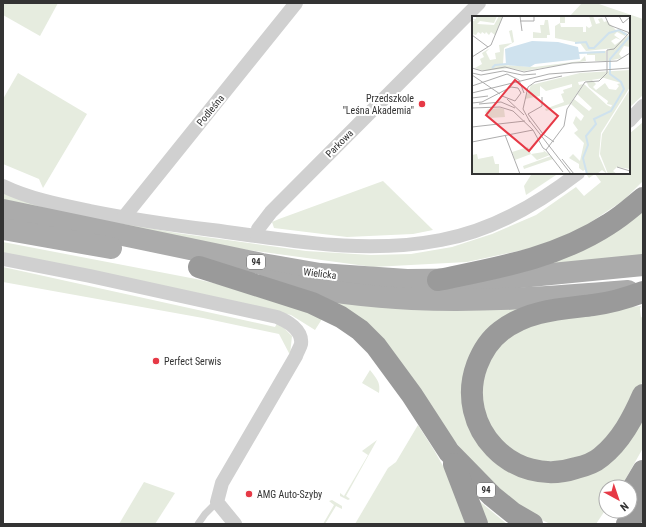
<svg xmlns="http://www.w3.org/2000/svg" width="646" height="527" viewBox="0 0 646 527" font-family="'Roboto Condensed',sans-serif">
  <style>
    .green { fill: #e6ecdf }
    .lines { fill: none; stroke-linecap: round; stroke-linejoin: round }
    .service { stroke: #d0d0d0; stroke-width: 7 }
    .minor { stroke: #d0d0d0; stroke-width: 14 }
    .primary { stroke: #ababab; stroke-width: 22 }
    .motorway { stroke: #9a9a9a; stroke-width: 22 }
    .poi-dot { fill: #e63946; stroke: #fff; stroke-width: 1.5 }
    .labels { text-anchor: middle; stroke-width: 4; stroke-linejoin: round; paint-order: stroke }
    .shield { fill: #fff; stroke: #707070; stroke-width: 1 }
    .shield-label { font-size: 9px; font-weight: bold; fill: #333 }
    .poi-label { font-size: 10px; fill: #333; stroke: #fff; text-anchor: start }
    .street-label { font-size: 10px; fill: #333; stroke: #fff }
    .inset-river { fill: none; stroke: #cfe2ee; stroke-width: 2 }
    .inset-road { fill: none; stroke: #adadad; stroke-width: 1 }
    .view { fill: #e63946; fill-opacity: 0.15; stroke: #e63946; stroke-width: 2 }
    .inset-edge { fill: none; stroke: #333; stroke-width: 2 }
  </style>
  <rect width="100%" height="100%" fill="#fff"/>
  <g class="green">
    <polygon points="3,3 58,3 40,36 3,15"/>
    <polygon points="582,3 596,3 643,19 643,95 629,108 629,17 569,17"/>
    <polygon points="18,73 87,114 43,188 39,179 3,164 3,99"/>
    <polygon points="643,122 643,181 624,200 582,228 541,246 467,262 373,267 248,250 36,213 3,203 3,193 104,220 177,233 306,251 371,255 411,254 452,247 492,234 536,215 576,187 584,196 601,182 595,174 589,178 586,174 588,173 629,173 629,134"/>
    <polygon points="529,173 559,173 526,195 524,186 531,175"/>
    <polygon points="383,181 433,230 413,234 347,237 274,228 272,222 279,219"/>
    <polygon points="643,206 643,256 529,267"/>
    <polygon points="3,242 196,279 260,294 291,305 322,319 315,330 291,315 3,254"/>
    <polygon points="3,267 275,327 278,322 292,336 290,355 279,334 203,318 3,282"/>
    <polygon points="325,298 531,305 492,330 474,431 567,478 643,409 643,448 621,487 606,487 606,509 596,524 550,524 512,505"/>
    <polygon points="641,306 641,307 640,308 641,317 643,318 643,380 636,397 604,443 576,461 528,461 493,436 479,397 492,350 524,325 629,307"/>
    <path d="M370,370C376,378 381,382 379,393L362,383Z"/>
    <polygon points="418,425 434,450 456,489 470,524 355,524 388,468 396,462"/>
    <polygon points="377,440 346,496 350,499 348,500 340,496 340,493 344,496 368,455 362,451"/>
    <polygon points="144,482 175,493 155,524 119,524"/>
    <polygon points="332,500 342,506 342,509 336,506 325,524 323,524 334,505 329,501"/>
    <polygon points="478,500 507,524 486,524"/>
  </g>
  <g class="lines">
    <polyline class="service" points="198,524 205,514 217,502"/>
    <g class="minor">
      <polyline points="629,121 643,106"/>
      <path d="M3,186C30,199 61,205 90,211C130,219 171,225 212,230C289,240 363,255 441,240C491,231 538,204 578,173"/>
      <polyline points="124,217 296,3"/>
      <polyline points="257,236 258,229 271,212 479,3"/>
      <path d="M3,259L90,276L277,317C287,321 303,330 301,344C300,348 297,352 296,356L222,483L217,502L235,524"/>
    </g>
    <g class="primary">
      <polyline points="3,210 262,264 320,274 407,280 501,279 643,265"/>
      <polyline points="3,229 111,248"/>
      <path d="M268,281C316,290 364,297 412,299C484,302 556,297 628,291"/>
    </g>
    <g class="motorway">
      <polyline points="199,267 312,303 341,317 360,330 376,346 412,395 449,452 492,496 513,513 532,524"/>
      <path d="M438,280C497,268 557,258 609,224C621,217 632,207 643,198"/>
      <path d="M643,292C627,298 611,303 593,305C561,309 528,310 501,331C489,340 482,352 477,365C454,427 513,489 576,468C585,466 594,463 601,457C621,441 633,418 643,395"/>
      <polyline points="454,464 477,524"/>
      <polyline points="630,493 643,471"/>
      <polyline points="627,524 643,502"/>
    </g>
  </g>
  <g class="poi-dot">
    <circle cx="422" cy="104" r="4"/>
    <circle cx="156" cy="361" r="4"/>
    <circle cx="249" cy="494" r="4"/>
  </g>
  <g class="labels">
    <g class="shield">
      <rect x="247" y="255" width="18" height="14" rx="3"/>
      <rect x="477" y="483" width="18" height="14" rx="3"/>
    </g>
    <g class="shield-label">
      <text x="256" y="265">94</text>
      <text x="486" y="493">94</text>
    </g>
    <g class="poi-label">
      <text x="414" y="102" text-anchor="end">Przedszkole<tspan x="414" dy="12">"Leśna Akademia"</tspan></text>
      <text x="164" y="365">Perfect Serwis</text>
      <text x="257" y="498">AMG Auto-Szyby</text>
    </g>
    <g class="street-label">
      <text transform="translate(210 110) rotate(-51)" y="4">Podleśna</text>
      <text transform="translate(339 143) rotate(-45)" y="4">Parkowa</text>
      <text transform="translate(320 273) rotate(7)" y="4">Wielicka</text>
    </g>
  </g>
  <g transform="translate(472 16)">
    <rect width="158" height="158" fill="#fff"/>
    <path d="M4,0H25L22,7L8,5L5,8L22,9L27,0H31L23,19L19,16L17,19L14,16L13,18L10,16L9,18L6,16L4,19L0,18V6L3,4L0,3H4ZM88,0H93V7H88L89,11H111V16H114V10L117,12L120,10L117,0H121L124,8L128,7L126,3L130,2L132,6L135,5L144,14L155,17L153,20L145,16L142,19L149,24L144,22L139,25L144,30L142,32L114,35L108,27L83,22V10L88,7ZM73,4H76L78,19H75V22H61V16L69,17L68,9H72ZM40,14L42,26L32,32L31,49L63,51L108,45L113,40L114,45L52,55L38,52L12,55L3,52L10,48L8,43L12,41L10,37L18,32L14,36L18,44L24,43L23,37L28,36L27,29L40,27L37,15ZM158,18V31L152,30L147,38L150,42L136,45V34ZM134,35V45H123V39H115V36ZM158,54V71L129,117L127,140L135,158L130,154L125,158H115L114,153L111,155L107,152V148L97,142L101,138L108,145L112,127L102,117L106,114L101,107L104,100L109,105L112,100L99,88L102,83L117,95L120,92L105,78L112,68L135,89L139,91L140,89L135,88L136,85L117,71L114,65L120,64L124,68L121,71L124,74L133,67L137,73L144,74L147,70L145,68L149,67L132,62L106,66L107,69L111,68L98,88L74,95L73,93L92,86L89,78L92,77L91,74L100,71V68L74,75L68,70V80L53,83L59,69L108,57ZM158,73V153L145,151L141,155L145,158H136L128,138L130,118ZM29,92L32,93L33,101L18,102L13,96L16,93ZM56,131L59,138L72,136L71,134L78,139L65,144L59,138L43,144L40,136ZM5,138L6,143L21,140L23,148H27V158H0V139ZM79,140L81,143L52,153L51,150Z" fill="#e6ecdf"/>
    <path d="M60,25L86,26L106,31L108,43L63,48L58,51L34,49L33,33Z" fill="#cfe2ee"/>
    <path class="inset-river" d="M103,27L114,26L117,32H122L137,17L147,14L155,19M106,37L133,36M20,52L23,49L35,48M115,158L111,142L116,129L114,120L124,108L122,103L139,95L152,73L149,66L138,58V43L158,20"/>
    <path class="inset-road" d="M48,0L50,15M133,0L137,9L158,17M147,0L151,7L158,1M48,5H62V0M0,19L16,31M0,41L19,29L31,0M0,52L10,55L33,51L52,56L100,47L145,45L158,37M0,57L9,59L31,55L50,59L64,58M0,59L28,78M0,70L35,58L47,64L52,77M0,77L77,58L158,52M70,81V90L56,98L71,118L82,126M0,82L16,80M35,83L52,99M0,87L10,86L39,71L46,72L49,77L43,85L30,80M7,88L29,86L43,92M0,92L28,91L41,95L61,114L71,132L74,134L92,110L95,93L113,66L127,65L135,57V34L142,33L157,17M57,104L99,158M58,106L51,93L56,71L63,66L90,60M0,111L53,105M33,119L48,158M0,126L61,114M74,134L91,156M90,143L102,158M145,151L158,155"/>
    <path class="view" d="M43,64L86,100L57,135L14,99Z"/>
    <rect width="158" height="158" class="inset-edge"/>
  </g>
  <rect width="646" height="527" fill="none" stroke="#333333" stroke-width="8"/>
  <g transform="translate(618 499) rotate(140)"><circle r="19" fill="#ffffff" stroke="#adadad"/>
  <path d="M0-3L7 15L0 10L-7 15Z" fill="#e63946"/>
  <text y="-6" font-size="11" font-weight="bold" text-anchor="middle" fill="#333333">N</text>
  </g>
</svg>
